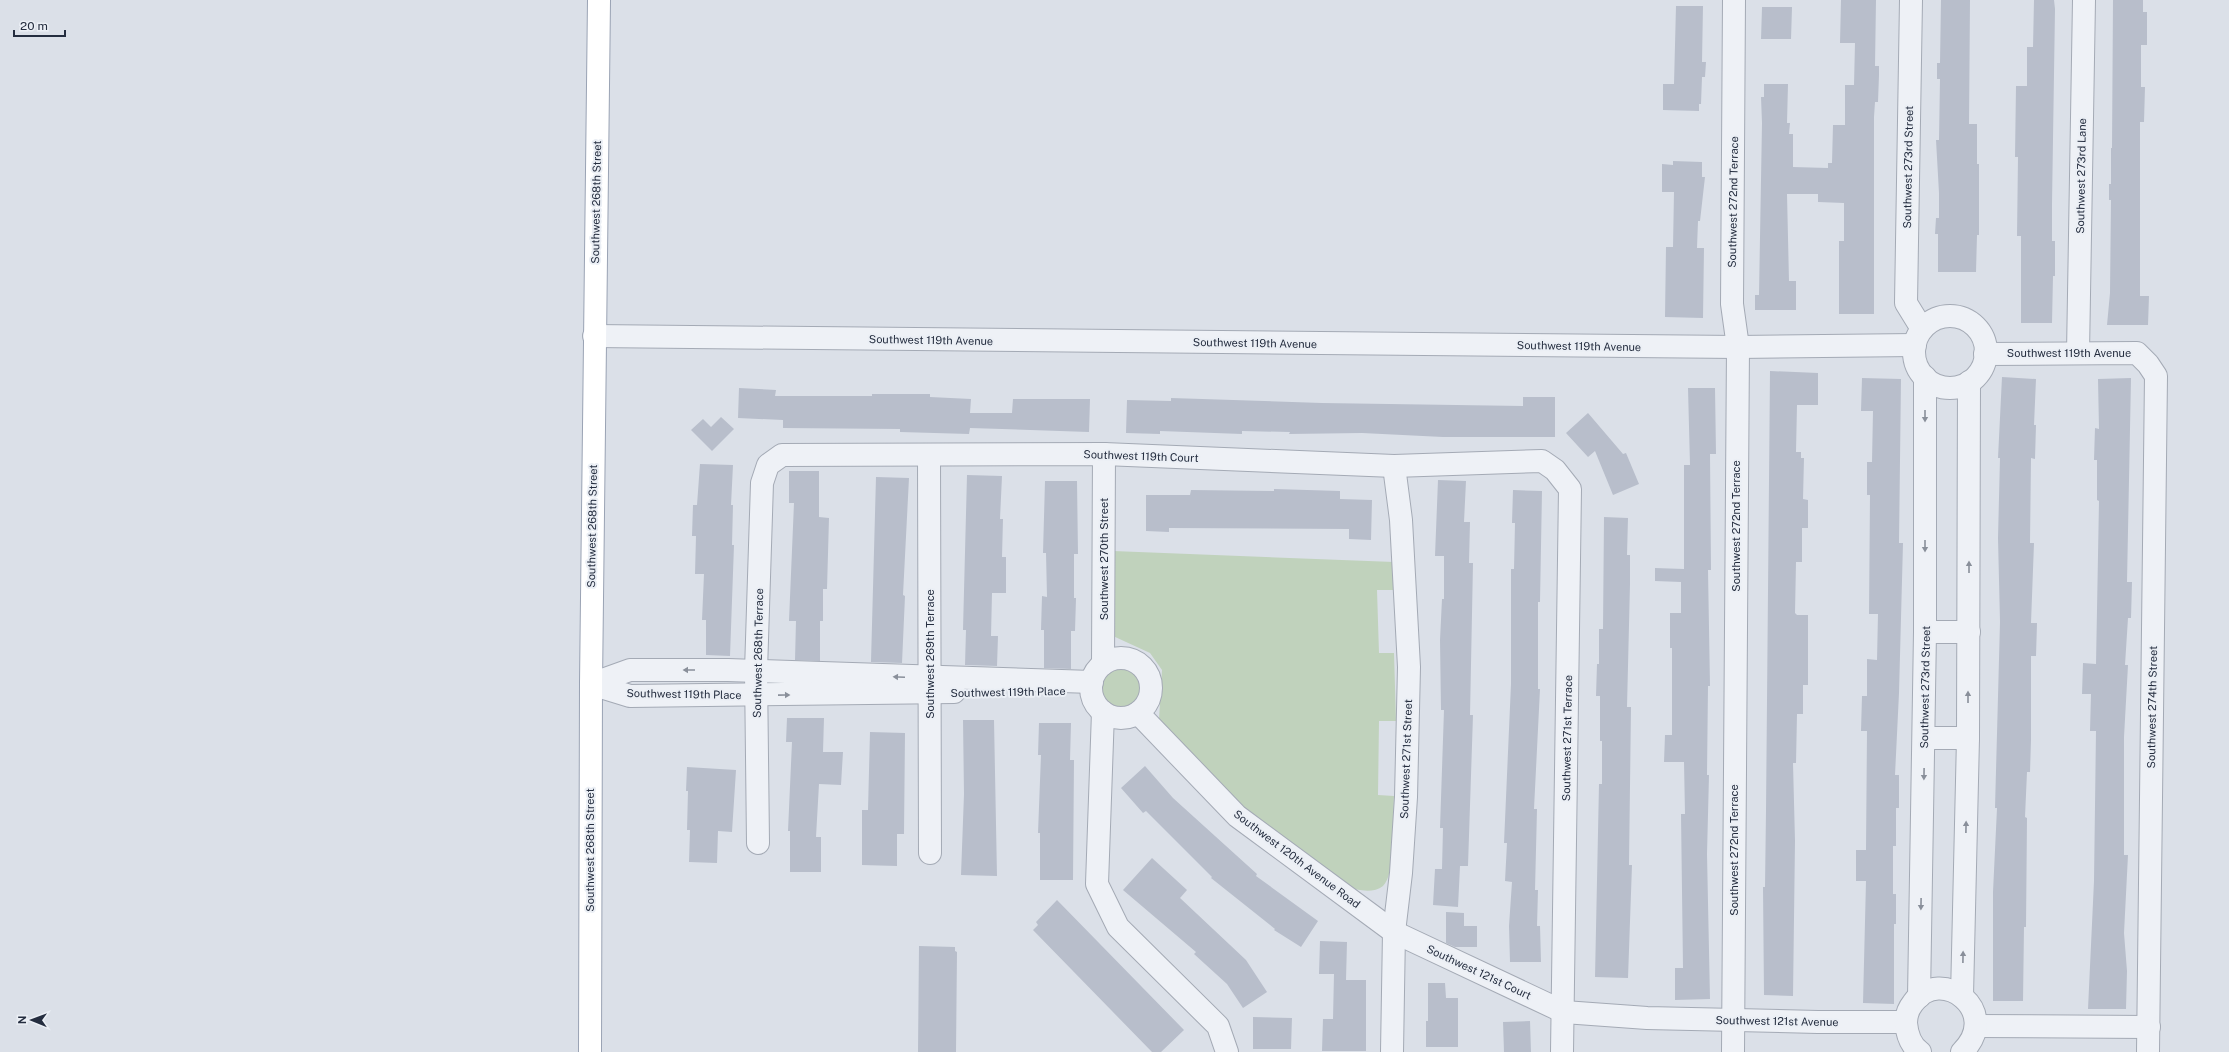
<svg xmlns="http://www.w3.org/2000/svg" width="2229" height="1052" viewBox="0 0 2229 1052" font-family="'Public Sans',sans-serif">
  <style>
    .green { fill: #c0d2bc }
    .building { fill: #b8becb }
    .lines { fill: none; stroke-linecap: round; stroke-linejoin: round }
    .minor-casing { stroke: #a4aab5; stroke-width: 24 }
    .major-casing { stroke: #9aa3b4; stroke-width: 24 }
    .minor { stroke: #eef1f6; stroke-width: 22 }
    .major { stroke: #fff; stroke-width: 22 }
    .oneway { fill: #898f9a }
    .labels { text-anchor: middle; stroke-width: 4; stroke-linejoin: round; paint-order: stroke }
    .street-label { font-size: 11px; fill: #242d3f; stroke: #ebeff5 }
  </style>
  <rect width="100%" height="100%" fill="#dbe0e8"/>
  <g class="green">
    <path d="M1113,551L1394,562V590H1377L1379,653H1394L1396,721H1379L1378,795L1394,796C1393,814 1396,875 1383,886C1373,894 1357,890 1347,887L1266,829L1199,767L1159,719L1162,670L1150,653L1113,636Z"/>
    <circle cx="1121" cy="687" r="23"/>
  </g>
  <g class="building">
    <polygon points="1841,0 1876,0 1875,66 1879,66 1879,75 1878,102 1875,102 1874,117 1874,314 1839,314 1839,241 1844,241 1844,203 1818,202 1818,194 1787,194 1789,281 1796,281 1796,310 1755,310 1755,295 1759,295 1762,123 1761,97 1764,97 1764,84 1788,84 1787,123 1790,123 1789,134 1793,134 1793,167 1828,168 1828,163 1832,163 1833,125 1845,125 1845,85 1854,85 1855,43 1840,43"/>
    <polygon points="1941,0 1970,0 1969,124 1977,124 1977,164 1979,164 1979,235 1977,235 1976,272 1938,272 1938,234 1935,234 1936,218 1939,218 1939,193 1936,140 1939,140 1940,79 1937,79 1937,63 1940,63"/>
    <polygon points="2034,0 2054,0 2055,9 2052,204 2052,241 2055,241 2055,276 2053,276 2052,323 2021,323 2021,236 2017,236 2018,157 2015,157 2016,86 2027,86 2027,47 2033,47"/>
    <polygon points="2113,0 2143,0 2143,12 2147,12 2147,45 2141,45 2141,87 2145,87 2144,122 2140,122 2140,296 2149,296 2148,325 2107,325 2110,293 2111,200 2109,200 2109,184 2111,184 2111,148 2112,148"/>
    <polygon points="1676,6 1703,6 1702,62 1706,62 1705,77 1702,77 1701,104 1699,104 1699,111 1663,110 1663,84 1674,84"/>
    <polygon points="1762,7 1792,7 1791,39 1761,39"/>
    <polygon points="1673,161 1702,162 1702,177 1705,177 1700,221 1698,221 1697,248 1704,248 1703,318 1665,317 1666,247 1673,247 1674,192 1662,192 1662,164 1673,165"/>
    <polygon points="1770,371 1818,373 1818,405 1797,405 1796,452 1801,452 1801,458 1804,458 1803,499 1808,500 1808,528 1802,528 1802,562 1796,562 1795,613 1797,615 1808,615 1808,685 1803,685 1803,714 1797,714 1796,763 1793,763 1795,841 1793,996 1764,995 1763,887 1765,887 1766,811"/>
    <polygon points="2002,377 2036,379 2034,425 2036,425 2035,459 2031,458 2030,543 2034,543 2031,623 2037,623 2036,656 2031,656 2031,740 2030,772 2027,772 2025,817 2027,818 2026,927 2024,927 2023,1001 1993,1001 1993,892 1997,808 1995,808 2000,622 1998,538 2000,458 1998,458"/>
    <polygon points="1862,378 1901,379 1899,543 1903,543 1899,693 1895,775 1899,775 1899,808 1896,808 1896,846 1893,846 1893,894 1896,894 1896,924 1894,924 1894,1004 1863,1003 1866,881 1856,881 1856,850 1866,850 1867,731 1861,731 1862,696 1867,696 1867,659 1877,660 1878,614 1869,614 1870,495 1867,495 1867,462 1872,462 1873,411 1861,411"/>
    <polygon points="2131,378 2127,582 2132,582 2131,618 2128,618 2125,665 2128,665 2124,737 2124,855 2128,855 2124,933 2127,971 2126,1009 2088,1009 2094,881 2096,731 2090,731 2091,694 2082,694 2083,663 2096,664 2099,501 2097,500 2097,460 2094,460 2095,428 2099,429 2098,379"/>
    <polygon points="739,388 776,390 775,396 872,396 872,394 930,394 930,397 971,399 970,413 1012,413 1013,399 1090,399 1089,432 970,428 969,434 900,432 900,429 783,428 783,420 738,418"/>
    <polygon points="1688,388 1715,388 1716,454 1710,454 1711,570 1708,570 1710,686 1708,686 1707,775 1709,775 1707,854 1710,999 1675,1000 1675,968 1683,968 1681,814 1685,814 1684,762 1664,762 1665,735 1672,735 1672,648 1670,648 1670,613 1681,613 1681,582 1655,581 1655,568 1684,569 1684,465 1690,465"/>
    <polygon points="1523,397 1555,397 1555,437 1443,437 1362,433 1289,434 1290,432 1242,431 1242,434 1160,431 1160,434 1126,433 1127,400 1171,401 1171,398 1322,403 1523,406"/>
    <polygon points="1588,413 1623,454 1626,453 1639,484 1613,495 1595,451 1588,457 1566,433"/>
    <polygon points="721,417 734,429 712,451 691,430 703,419 711,427"/>
    <polygon points="700,464 733,465 731,505 733,505 732,545 734,545 730,656 706,655 706,620 702,620 704,574 695,574 696,536 692,536 693,505 697,505"/>
    <polygon points="789,471 819,471 819,517 829,518 827,589 823,589 823,621 820,621 820,661 795,660 796,621 789,621 794,503 789,503"/>
    <polygon points="967,475 1002,476 1000,519 1003,519 1002,557 1006,557 1006,593 992,593 991,636 998,636 997,666 965,665 966,630 963,630"/>
    <polygon points="876,477 909,478 903,595 905,596 902,663 871,662"/>
    <polygon points="1438,480 1466,481 1464,522 1470,522 1469,563 1473,563 1470,715 1473,715 1468,866 1460,866 1458,907 1433,905 1435,869 1442,869 1443,828 1440,828 1444,710 1441,710 1440,640 1442,599 1444,599 1444,556 1435,556"/>
    <polygon points="1045,481 1077,481 1078,554 1074,554 1074,598 1076,598 1075,631 1071,631 1071,669 1044,668 1044,630 1041,630 1042,596 1047,597 1046,553 1043,553"/>
    <polygon points="1274,489 1340,491 1340,499 1372,500 1371,540 1349,539 1349,529 1169,528 1169,532 1146,531 1146,495 1190,495 1191,490 1274,491"/>
    <polygon points="1513,490 1542,491 1540,602 1538,602 1538,689 1540,689 1534,809 1537,809 1535,890 1538,890 1537,926 1540,926 1541,962 1510,962 1509,926 1512,882 1505,881 1507,843 1504,843 1511,684 1511,569 1514,569 1515,523 1512,523"/>
    <polygon points="1604,517 1628,518 1627,555 1630,555 1630,584 1627,707 1631,707 1629,865 1632,865 1628,978 1595,977 1599,784 1602,784 1602,741 1600,741 1600,696 1596,696 1597,664 1599,664 1599,629 1603,629"/>
    <polygon points="787,718 824,718 823,752 843,752 841,785 819,784 816,837 821,837 821,872 790,872 790,831 788,831 792,742 786,742"/>
    <polygon points="963,720 994,720 997,876 961,875 964,794"/>
    <polygon points="1039,723 1071,723 1070,760 1074,760 1073,880 1040,880 1040,833 1038,833 1041,755 1038,755"/>
    <polygon points="870,732 905,733 904,834 897,834 897,866 862,865 862,810 868,810"/>
    <polygon points="1145,766 1173,798 1257,874 1256,876 1318,921 1301,947 1274,930 1275,929 1211,878 1212,877 1146,811 1143,813 1121,788"/>
    <polygon points="687,767 736,770 732,832 718,831 717,863 689,862 690,830 687,830 688,791 686,791"/>
    <polygon points="1152,858 1187,890 1180,898 1246,960 1267,992 1243,1008 1227,984 1194,954 1196,952 1123,890"/>
    <polygon points="1057,900 1184,1030 1161,1052 1152,1052 1033,930 1038,925 1036,922"/>
    <polygon points="1446,912 1464,913 1464,926 1477,926 1477,947 1455,947 1446,943"/>
    <polygon points="1320,941 1347,942 1346,980 1366,980 1366,1051 1322,1051 1323,1019 1333,1019 1334,974 1319,974"/>
    <polygon points="919,946 955,947 955,951 957,952 956,1052 918,1052"/>
    <polygon points="1428,983 1445,983 1446,998 1458,998 1458,1047 1426,1047 1426,1021 1428,1021"/>
    <polygon points="1253,1017 1292,1018 1291,1049 1253,1049"/>
    <polygon points="1530,1021 1531,1052 1504,1052 1503,1022"/>
  </g>
  <g class="lines">
    <g class="minor-casing">
      <g id="minor">
        <polyline points="1911,0 1906,303 1922,329"/>
        <circle cx="1950" cy="352" r="36"/>
        <polyline points="594,336 1738,347 1915,345"/>
        <polyline points="2078,353 2084,0"/>
        <polyline points="1985,354 2137,353 2148,364 2156,376 2148,1052"/>
        <polyline points="929,456 930,853"/>
        <polyline points="1925,632 1969,632"/>
        <circle cx="1121" cy="688" r="30"/>
        <polyline points="1103,664 1104,454"/>
        <polyline points="591,684 630,670 728,670 1092,682"/>
        <polyline points="591,684 630,696 954,692"/>
        <polyline points="1103,712 1097,884 1118,927 1218,1026 1227,1052"/>
        <polyline points="1138,713 1237,816 1394,932 1564,1012 1647,1018 1818,1022 1906,1022"/>
        <polyline points="1924,738 1968,738"/>
        <polyline points="758,843 756,671 762,483 768,465 782,455 1104,454 1394,466 1542,461 1555,470 1570,489 1562,1052"/>
        <polyline points="1962,996 1968,738 1969,382"/>
        <polyline points="1919,997 1925,632 1925,377"/>
        <polyline points="1976,1026 2149,1027"/>
        <polyline points="1392,1052 1394,932 1401,873 1406,797 1409,667 1401,520 1394,466"/>
        <polyline points="1733,1052 1738,347 1732,304 1734,0"/>
        <path d="M1920,1052C1910,1045 1907,1034 1906,1023C1906,1015 1909,1008 1913,1003C1941,964 2003,1012 1962,1052"/>
      </g>
    </g>
    <g class="major-casing">
      <polyline id="major" points="590,1052 591,684 599,0"/>
    </g>
    <use href="#minor" class="minor"/>
    <use href="#major" class="major"/>
  </g>
  <defs><path id="oneway-solid" d="M-6-.8H1V-3.2L6.5 0L1 3.2V.8H-6Z"/></defs>
  <g class="oneway">
    <use href="#oneway-solid" transform="translate(1925 416) rotate(90)"/>
    <use href="#oneway-solid" transform="translate(1925 546) rotate(90)"/>
    <use href="#oneway-solid" transform="translate(1969 567) rotate(-90)"/>
    <use href="#oneway-solid" transform="translate(689 670) rotate(180)"/>
    <use href="#oneway-solid" transform="translate(899 677) rotate(-178)"/>
    <use href="#oneway-solid" transform="translate(784 695) rotate(-1)"/>
    <use href="#oneway-solid" transform="translate(1968 697) rotate(-90)"/>
    <use href="#oneway-solid" transform="translate(1924 774) rotate(91)"/>
    <use href="#oneway-solid" transform="translate(1966 827) rotate(-89)"/>
    <use href="#oneway-solid" transform="translate(1921 904) rotate(91)"/>
    <use href="#oneway-solid" transform="translate(1963 957) rotate(-89)"/>
  </g>
  <g class="labels">
    <g class="street-label">
      <text transform="translate(1908 167) rotate(-89)" y="4">Southwest 273rd Street</text>
      <text transform="translate(2081 176) rotate(-89)" y="4">Southwest 273rd Lane</text>
      <text transform="translate(596 202) rotate(-89)" y="4">Southwest 268th Street</text>
      <text transform="translate(1733 202) rotate(-89)" y="4">Southwest 272nd Terrace</text>
      <text transform="translate(931 340) rotate(1)" y="4">Southwest 119th Avenue</text>
      <text transform="translate(1255 343) rotate(1)" y="4">Southwest 119th Avenue</text>
      <text transform="translate(1579 346) rotate(1)" y="4">Southwest 119th Avenue</text>
      <text x="2069" y="357">Southwest 119th Avenue</text>
      <text transform="translate(1141 456) rotate(2)" y="4">Southwest 119th Court</text>
      <text transform="translate(592 526) rotate(-89)" y="4">Southwest 268th Street</text>
      <text transform="translate(1736 526) rotate(-90)" y="4">Southwest 272nd Terrace</text>
      <text transform="translate(1104 559) rotate(-90)" y="4">Southwest 270th Street</text>
      <text transform="translate(758 653) rotate(-89)" y="4">Southwest 268th Terrace</text>
      <text transform="translate(930 654) rotate(-90)" y="4">Southwest 269th Terrace</text>
      <text transform="translate(1925 687) rotate(-89)" y="4">Southwest 273rd Street</text>
      <text transform="translate(1008 692) rotate(-1)" y="4">Southwest 119th Place</text>
      <text transform="translate(684 694) rotate(1)" y="4">Southwest 119th Place</text>
      <text transform="translate(2152 707) rotate(-89)" y="4">Southwest 274th Street</text>
      <text transform="translate(1567 738) rotate(-89)" y="4">Southwest 271st Terrace</text>
      <text transform="translate(1406 759) rotate(-88)" y="4">Southwest 271st Street</text>
      <text transform="translate(590 850) rotate(-90)" y="4">Southwest 268th Street</text>
      <text transform="translate(1734 850) rotate(-90)" y="4">Southwest 272nd Terrace</text>
      <text transform="translate(1297 859) rotate(37)" y="4">Southwest 120th Avenue Road</text>
      <text transform="translate(1479 972) rotate(25)" y="4">Southwest 121st Court</text>
      <text transform="translate(1777 1021) rotate(1)" y="4">Southwest 121st Avenue</text>
    </g>
  </g>
  <g transform="translate(32 1020) rotate(271)" stroke="#ebeff5" stroke-width="3" paint-order="stroke">
  <path d="M0-3L7 15L0 10L-7 15Z" fill="#242d3f"/>
  <text y="-6" font-size="11" font-weight="bold" text-anchor="middle" fill="#242d3f">N</text>
  </g>
  <path d="M14 30v6h51v-6" fill="none" stroke="#242d3f" stroke-width="2"/>
  <text x="20" y="30" font-size="12" fill="#242d3f" stroke="#ebeff5" stroke-width="3" paint-order="stroke">20 m</text>
</svg>
